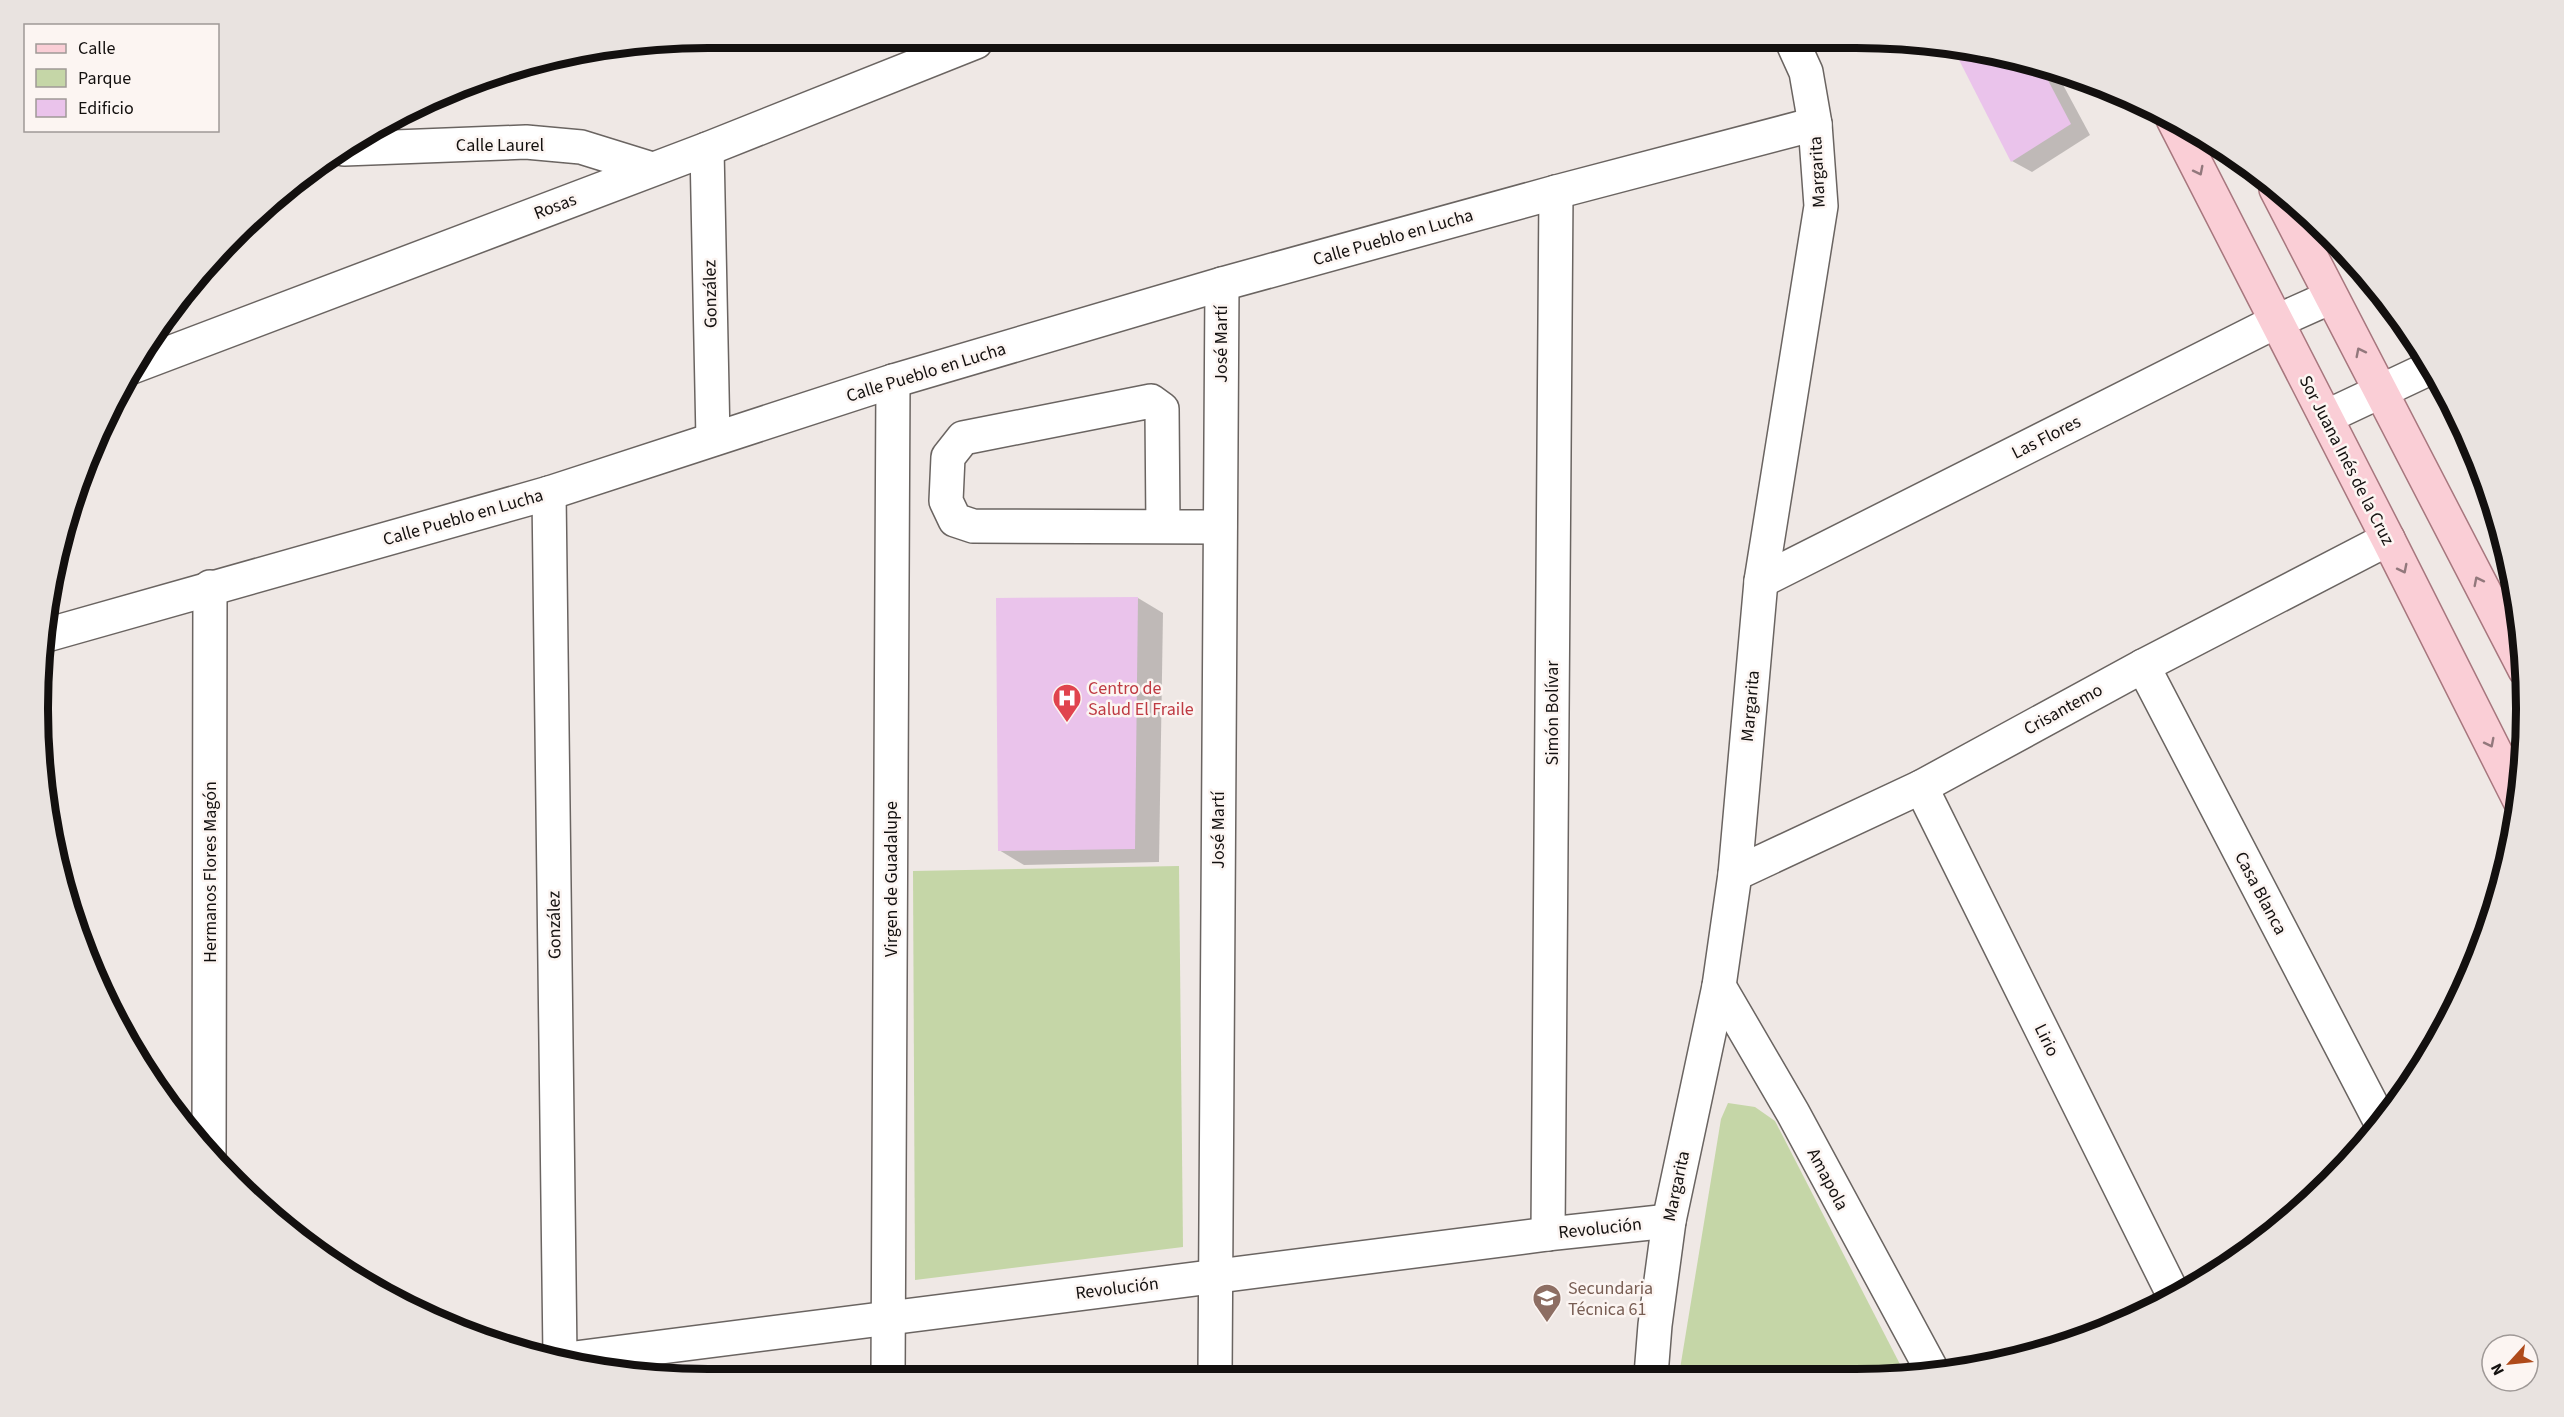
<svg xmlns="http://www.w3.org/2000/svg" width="2564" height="1417" viewBox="0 0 2564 1417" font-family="'Source Sans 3',sans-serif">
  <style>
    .green { fill: #c5d6a7 }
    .shadow { fill: #0003 }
    .building { fill: #eac3eb }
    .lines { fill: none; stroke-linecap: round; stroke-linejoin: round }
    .minor-casing { stroke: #6a6461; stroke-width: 36 }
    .major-casing { stroke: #a7777e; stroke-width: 36 }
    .minor { stroke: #fff; stroke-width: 33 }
    .major { stroke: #faced6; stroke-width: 33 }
    .oneway { stroke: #92787c }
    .labels { text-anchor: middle; stroke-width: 5; stroke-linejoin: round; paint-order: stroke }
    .street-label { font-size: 18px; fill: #13100f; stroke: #fcf5f2 }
    .health-label { font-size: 18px; fill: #be3a42; stroke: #fcf5f2; text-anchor: start }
    .education-label { font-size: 18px; fill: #785e54; stroke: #fcf5f2; text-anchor: start }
    .rim { fill: none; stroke: #13100f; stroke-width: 8 }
  </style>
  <rect width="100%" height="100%" fill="#efe8e5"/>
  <g class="green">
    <polygon points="1179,866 1183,1247 915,1280 913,871"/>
    <polygon points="1728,1103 1755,1107 1775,1121 1905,1374 1679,1375 1721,1119"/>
  </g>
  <g class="shadow">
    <polygon points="1956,50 2055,70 2090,135 2032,172 2012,161"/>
    <polygon points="1138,598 1163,613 1159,862 1024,865 999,850"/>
  </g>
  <g class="building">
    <polygon points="1954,50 2041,67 2071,124 2011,162"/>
    <polygon points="1138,597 1135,849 998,851 996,598"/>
  </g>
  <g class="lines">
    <g class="minor-casing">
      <g id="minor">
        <polyline points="344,149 526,142 581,147 652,169"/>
        <polyline points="707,149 713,439"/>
        <polyline points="132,367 707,149 976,42"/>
        <polyline points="2326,417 2430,368"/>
        <polyline points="549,493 560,1357"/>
        <polyline points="1163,527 1162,409 1151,401 963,438 948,457 946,501 955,520 973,526 1220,527"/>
        <polyline points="1761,581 2275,322 2331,297"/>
        <polyline points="43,636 549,493 893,381 1222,284 1556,192 1815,124"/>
        <polyline points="2143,666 2379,1119"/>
        <polyline points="1921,787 2173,1294"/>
        <polyline points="1735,874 1921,787 2143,666 2388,539"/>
        <polyline points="1719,986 1793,1113 1934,1374"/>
        <polyline points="209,1156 210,587"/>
        <polyline points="1548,1234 1556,192"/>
        <polyline points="567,1359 1548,1234 1669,1221"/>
        <polyline points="1651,1375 1655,1325 1669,1221 1719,986 1735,874 1761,581 1821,206 1815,124 1806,72 1791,39"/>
        <polyline points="1215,1376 1222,284"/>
        <polyline points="888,1377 893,381"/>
      </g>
    </g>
    <g class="major-casing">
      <g id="major">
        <polyline points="2173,119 2388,539 2520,801"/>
        <polyline points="2276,189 2525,670"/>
      </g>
    </g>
    <use href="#minor" class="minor"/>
    <use href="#major" class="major"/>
  </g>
  <defs><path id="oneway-chevron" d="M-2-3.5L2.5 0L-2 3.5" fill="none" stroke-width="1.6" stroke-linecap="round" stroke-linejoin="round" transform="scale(1.5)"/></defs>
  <g class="oneway">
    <use href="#oneway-chevron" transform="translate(2199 171) rotate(63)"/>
    <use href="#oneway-chevron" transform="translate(2360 352) rotate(-117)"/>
    <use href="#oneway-chevron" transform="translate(2403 569) rotate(63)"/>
    <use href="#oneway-chevron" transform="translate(2478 581) rotate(-117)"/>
    <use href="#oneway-chevron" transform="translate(2490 743) rotate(63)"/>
  </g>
  <defs>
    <g id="hospital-pin" transform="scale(1.5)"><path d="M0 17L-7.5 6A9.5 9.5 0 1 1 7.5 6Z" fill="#e0444e" stroke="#fcf5f2"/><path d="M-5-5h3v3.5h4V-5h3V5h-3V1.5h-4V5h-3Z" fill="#fff"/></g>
    <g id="school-pin" transform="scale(1.5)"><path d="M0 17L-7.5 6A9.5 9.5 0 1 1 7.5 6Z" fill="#8d6e63" stroke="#fcf5f2"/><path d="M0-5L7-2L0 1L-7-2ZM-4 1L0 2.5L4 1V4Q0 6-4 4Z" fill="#fff"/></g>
  </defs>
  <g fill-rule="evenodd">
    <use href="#hospital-pin" x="1067" y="698"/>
    <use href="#school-pin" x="1547" y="1298"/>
  </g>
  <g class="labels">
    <g class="street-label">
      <text x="500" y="151">Calle Laurel</text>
      <text transform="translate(1817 172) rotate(-93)" y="6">Margarita</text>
      <text transform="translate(555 206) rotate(-21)" y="6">Rosas</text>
      <text transform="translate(1393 237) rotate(-16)" y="6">Calle Pueblo en Lucha</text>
      <text transform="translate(710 294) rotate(-91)" y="6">González</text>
      <text transform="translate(1221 344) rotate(-90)" y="6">José Martí</text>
      <text transform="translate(926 372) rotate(-17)" y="6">Calle Pueblo en Lucha</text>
      <text transform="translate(2046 437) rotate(-27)" y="6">Las Flores</text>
      <text transform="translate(2347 460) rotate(63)" y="6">Sor Juana Inés de la Cruz</text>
      <text transform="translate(463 517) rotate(-16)" y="6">Calle Pueblo en Lucha</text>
      <text transform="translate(1750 706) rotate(-85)" y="6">Margarita</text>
      <text transform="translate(2063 709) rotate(-29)" y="6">Crisantemo</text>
      <text transform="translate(1552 713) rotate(-90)" y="6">Simón Bolívar</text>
      <text transform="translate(1218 830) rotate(-90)" y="6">José Martí</text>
      <text transform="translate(210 872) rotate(-90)" y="6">Hermanos Flores Magón</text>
      <text transform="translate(891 879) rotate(-90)" y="6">Virgen de Guadalupe</text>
      <text transform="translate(2261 893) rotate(62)" y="6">Casa Blanca</text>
      <text transform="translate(554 925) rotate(-91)" y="6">González</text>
      <text transform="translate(2047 1040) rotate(64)" y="6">Lirio</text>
      <text transform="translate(1828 1179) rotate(62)" y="6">Amapola</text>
      <text transform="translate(1676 1186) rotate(-78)" y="6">Margarita</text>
      <text transform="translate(1600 1228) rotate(-6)" y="6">Revolución</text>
      <text transform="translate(1117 1288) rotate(-7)" y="6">Revolución</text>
    </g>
    <g class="health-label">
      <text x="1088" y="694">Centro de<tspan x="1088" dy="21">Salud El Fraile</tspan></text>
    </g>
    <g class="education-label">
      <text x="1568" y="1294">Secundaria<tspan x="1568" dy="21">Técnica 61</tspan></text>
    </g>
  </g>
  <path d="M0 0H2564V1417H0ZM708 48H1856A660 660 0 0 1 2516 708V709A660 660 0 0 1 1856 1369H708A660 660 0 0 1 48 709V708A660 660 0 0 1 708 48Z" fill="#e9e3e0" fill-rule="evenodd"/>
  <path class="rim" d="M708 48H1856A660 660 0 0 1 2516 708V709A660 660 0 0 1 1856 1369H708A660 660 0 0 1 48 709V708A660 660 0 0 1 708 48Z"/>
  <rect x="24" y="24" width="195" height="108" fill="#fcf5f2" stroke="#9f9997" stroke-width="1.5"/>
  <rect x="36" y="44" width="30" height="9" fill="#faced6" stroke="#9f9997" stroke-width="1.5"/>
  <text x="78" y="54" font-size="18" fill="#13100f">Calle</text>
  <rect x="36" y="69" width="30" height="18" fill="#c5d6a7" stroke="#9f9997" stroke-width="1.5"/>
  <text x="78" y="84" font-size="18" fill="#13100f">Parque</text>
  <rect x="36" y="99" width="30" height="18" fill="#eac3eb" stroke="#9f9997" stroke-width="1.5"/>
  <text x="78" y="114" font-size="18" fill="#13100f">Edificio</text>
  <g transform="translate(2510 1363) rotate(243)"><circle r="28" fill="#fcf5f2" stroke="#9f9997" stroke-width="1.5"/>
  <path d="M0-4.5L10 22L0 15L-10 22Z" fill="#af4a1a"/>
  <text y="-9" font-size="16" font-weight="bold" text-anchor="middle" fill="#13100f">N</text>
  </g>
</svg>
